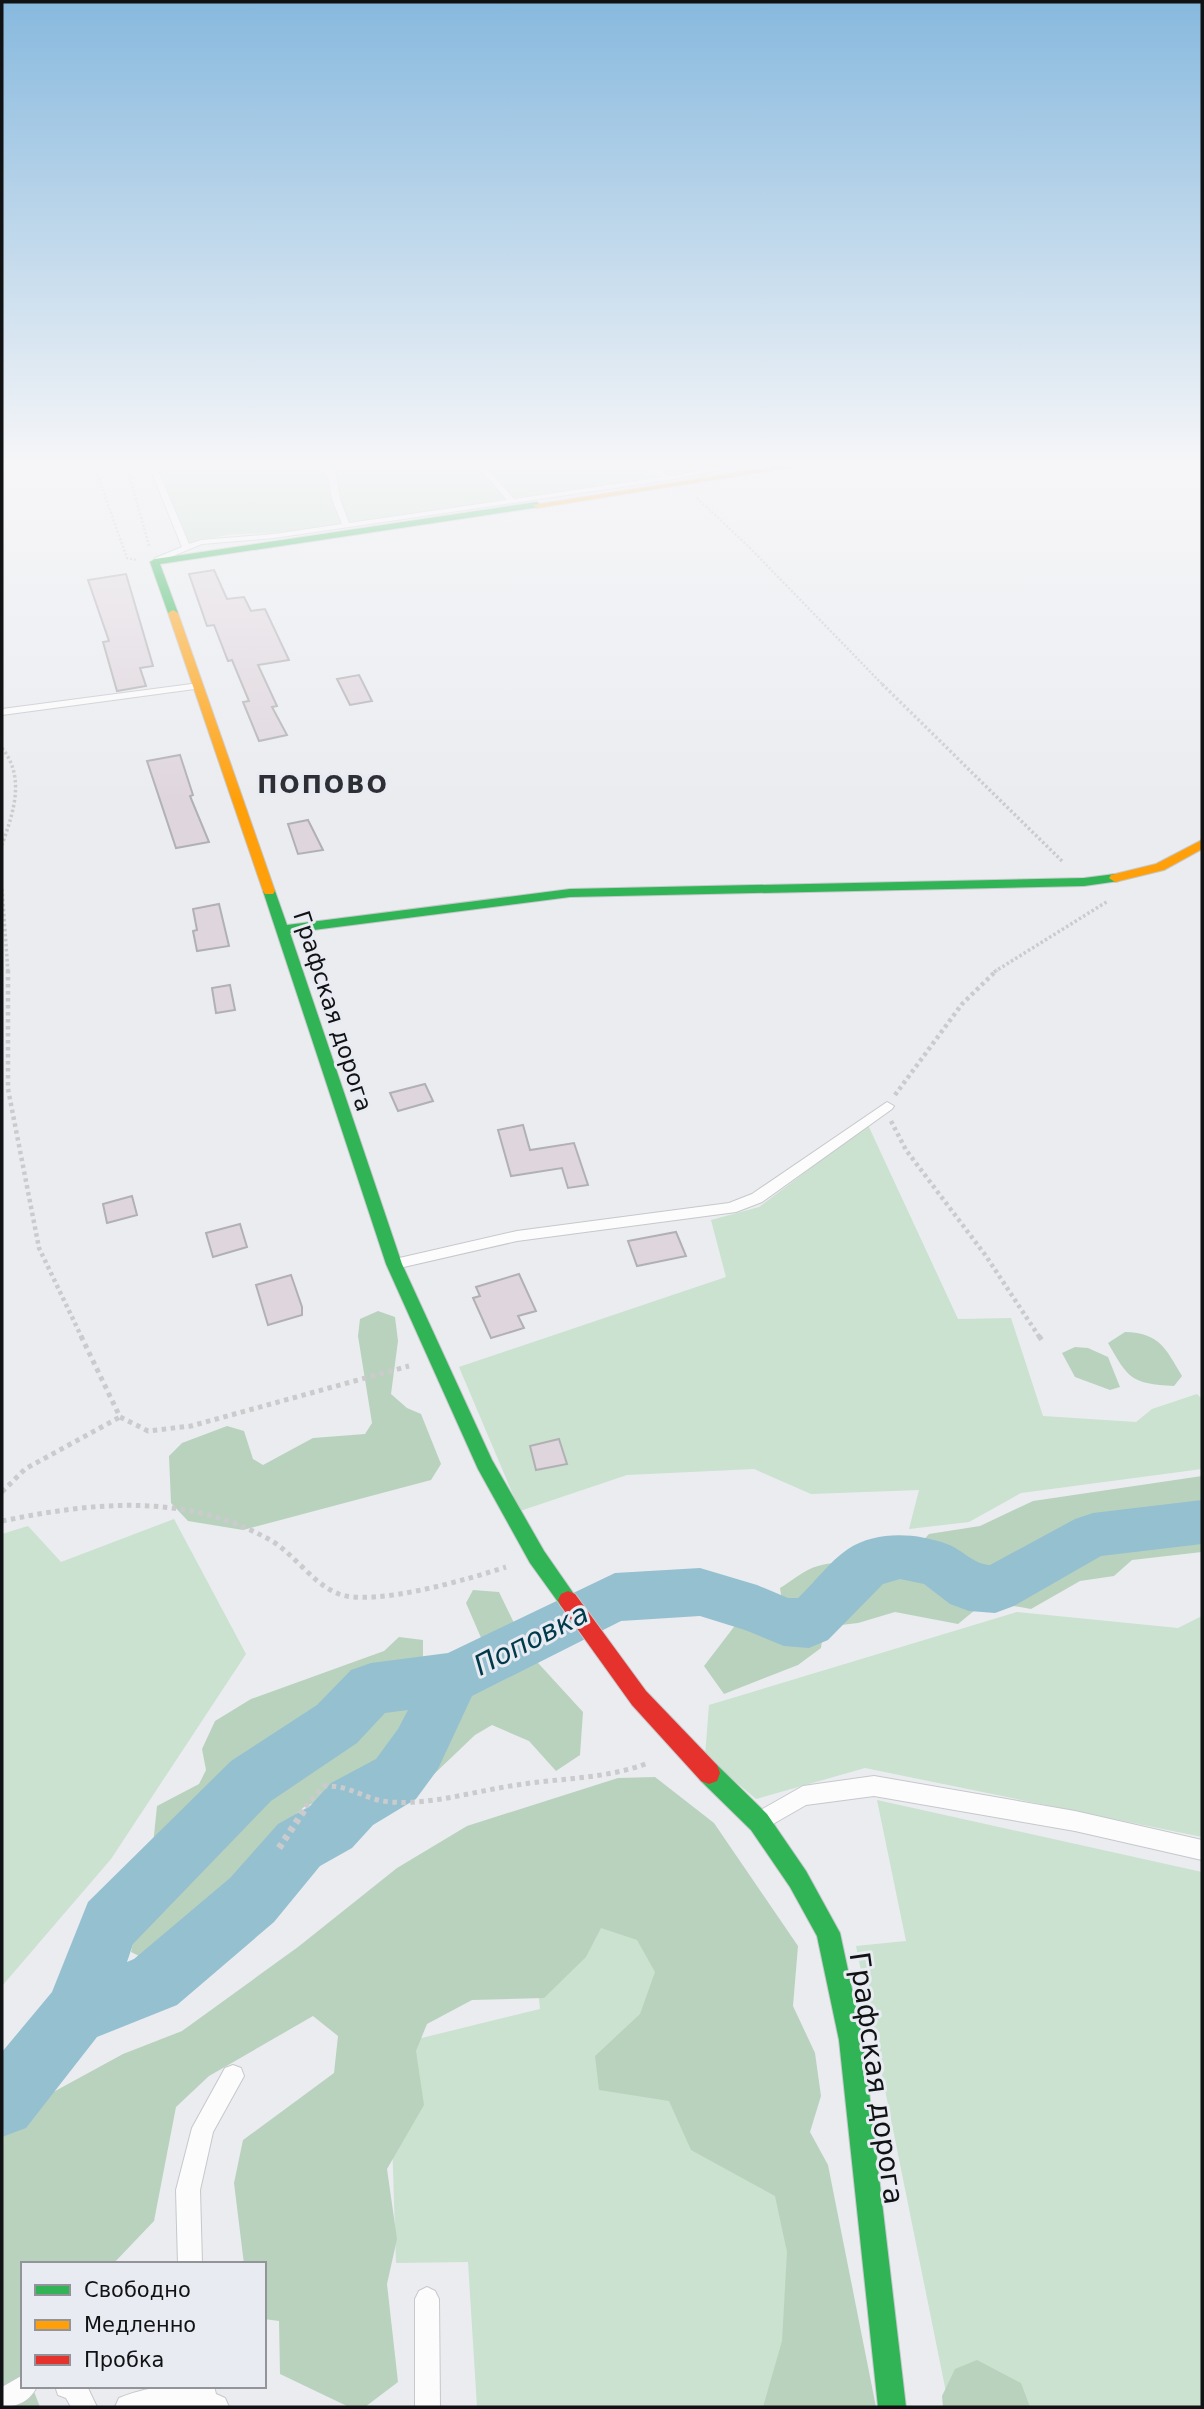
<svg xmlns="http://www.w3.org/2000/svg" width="1204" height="2409" viewBox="0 0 1204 2409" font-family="'DejaVu Sans',sans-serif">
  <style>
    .green { fill: #cae2cf }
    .forest { fill: #b9d2be }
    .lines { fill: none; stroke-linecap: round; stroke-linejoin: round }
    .river { fill: #95c0d0; fill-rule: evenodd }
    .building { fill: #dfd6dd; stroke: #b1b1b3; stroke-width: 2 }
    .lane-casing { stroke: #c6c8cb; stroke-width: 2 }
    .fast-casing { stroke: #c6c8cb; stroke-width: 2 }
    .slow-casing { stroke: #c6c8cb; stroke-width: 2 }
    .jam-casing { stroke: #c6c8cb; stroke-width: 2 }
    .path-far4 { stroke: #cbcbcd; stroke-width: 2.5; stroke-dasharray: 2 2; stroke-linecap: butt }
    .path-far3 { stroke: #cbcbcd; stroke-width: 3.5; stroke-dasharray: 2.5 2.5; stroke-linecap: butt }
    .path-far2 { stroke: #cbcbcd; stroke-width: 4.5; stroke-dasharray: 3.5 3.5; stroke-linecap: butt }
    .path-far1 { stroke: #cbcbcd; stroke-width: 5; stroke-dasharray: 4.5 4.5; stroke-linecap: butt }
    .path { stroke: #cbcbcd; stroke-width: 7; stroke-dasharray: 5 5; stroke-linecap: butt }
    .lane { fill: #fcfcfd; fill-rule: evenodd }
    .fast { fill: #30b455; fill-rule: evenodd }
    .slow { fill: #ff9f0a; fill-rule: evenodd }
    .jam { fill: #e5322d; fill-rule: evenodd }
    .labels { text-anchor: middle; stroke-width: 6; stroke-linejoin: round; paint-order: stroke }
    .street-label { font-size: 23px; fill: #111214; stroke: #e8ebf2 }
    .far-district-label { font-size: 24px; font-weight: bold; letter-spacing: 2px; fill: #2d2f35; stroke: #e8ebf2 }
    .near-water-label { font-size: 28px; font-style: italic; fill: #013b4b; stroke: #e8ebf2 }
    .near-street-label { font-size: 28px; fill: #111214; stroke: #e8ebf2 }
  </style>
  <rect width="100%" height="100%" fill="#eaecf0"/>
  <g class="green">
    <polygon points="158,463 751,463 285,532 228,535 181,544"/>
    <polygon points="868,1125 958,1319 1011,1318 1043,1416 1136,1422 1152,1409 1197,1394 1202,1399 1202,1469 1021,1493 969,1522 909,1529 919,1490 811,1494 754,1469 627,1475 520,1511 459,1367 726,1277 711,1220 759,1207"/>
    <polygon points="174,1519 246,1654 111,1859 2,1986 2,1534 28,1526 61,1562"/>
    <polygon points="1017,1612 1178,1628 1202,1616 1202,1837 865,1768 756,1799 705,1756 709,1705"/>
    <polygon points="877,1800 1202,1872 1202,2407 949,2407 856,1946 906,1941"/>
    <polygon points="728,1895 845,2407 477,2407 468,2262 396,2263 389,2046 540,2009 533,1940"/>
  </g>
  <g class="forest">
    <polygon points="378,1311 395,1317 398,1341 391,1394 407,1408 421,1414 441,1464 431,1480 243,1530 188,1521 171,1503 169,1456 182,1443 227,1426 244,1431 253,1459 263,1465 313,1438 365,1434 372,1423 358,1336 360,1319"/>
    <path d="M1125,1332C1160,1333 1166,1349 1182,1376L1174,1386C1131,1384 1128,1378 1108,1343Z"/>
    <polygon points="1075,1347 1088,1348 1108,1357 1120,1387 1110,1390 1075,1377 1062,1353"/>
    <path d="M1202,1476V1552L1132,1560L1114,1576L1080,1581L1031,1609L986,1601L958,1624L895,1612L858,1623L824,1627L821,1648L798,1665L724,1694L704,1666L740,1619L771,1618L783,1608L780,1588C792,1581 805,1569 818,1566C852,1555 889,1576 921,1565L917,1547L929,1534L980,1526L1033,1501Z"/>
    <polygon points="473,1590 499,1592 528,1652 583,1712 580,1755 556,1771 529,1741 492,1725 475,1735 432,1776 388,1802 350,1788 304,1807 271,1837 265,1881 159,1966 131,1952 151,1864 157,1806 199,1784 206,1770 202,1749 215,1721 251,1699 384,1651 399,1637 423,1640 423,1665 432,1683 447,1680 457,1657 482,1640 466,1603"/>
    <polygon points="655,1777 714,1823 798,1946 793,2006 815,2053 821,2096 810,2132 828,2165 876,2407 763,2407 782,2341 787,2252 775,2196 691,2150 669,2101 599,2090 595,2056 640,2014 655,1972 637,1940 601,1928 586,1957 544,1998 472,2000 427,2024 416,2051 424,2105 387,2169 397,2239 387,2284 398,2382 365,2407 349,2407 280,2374 279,2321 264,2319 264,2264 244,2264 234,2183 243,2140 334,2073 338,2036 313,2016 209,2076 176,2107 154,2221 113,2264 23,2264 23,2386 33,2389 40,2407 2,2407 2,2120 123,2054 182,2031 298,1947 397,1868 467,1826 618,1778"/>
    <polygon points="977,2360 1021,2383 1030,2407 943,2407 942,2396 955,2369"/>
  </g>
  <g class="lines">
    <path class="river" d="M1202,1500V1544L1101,1556L1014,1606L995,1613L969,1611L950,1604L924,1584L900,1579L883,1584L828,1640L809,1648L784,1646L745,1630L700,1616L621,1621L472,1696L438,1769L416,1799L373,1825L352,1848L320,1866L274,1922L177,2005L97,2037L26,2128L2,2137V2052L52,1992L88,1902L231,1761L317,1705L351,1670L371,1663L448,1653L615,1573L700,1568L757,1585L788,1598H798C814,1583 830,1561 848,1549C877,1530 917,1533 947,1544C963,1550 973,1564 990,1565L1075,1519L1093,1513ZM408,1710L398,1729L376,1759L331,1783L310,1806L278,1824L230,1878L134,1959L127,1962L133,1944L271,1801L357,1743L385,1713Z"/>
  </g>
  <g class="building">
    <polygon points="214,570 227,599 244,597 251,611 265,609 289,660 258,665 277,706 272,707 287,735 259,741 243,702 249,701 232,660 228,661 214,625 207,626 189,574"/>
    <polygon points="126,574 153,666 140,668 146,686 117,691 103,642 109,641 88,580"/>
    <polygon points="359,675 372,701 350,705 337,679"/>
    <polygon points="180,755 193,795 190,796 209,842 176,848 147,761"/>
    <polygon points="308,820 323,850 298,854 288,824"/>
    <polygon points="219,904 229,946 197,951 193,931 197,930 193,909"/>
    <polygon points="230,985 235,1010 216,1013 212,988"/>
    <polygon points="425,1084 433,1101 398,1111 390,1093"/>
    <polygon points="523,1125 530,1150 574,1143 588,1185 568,1188 562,1168 511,1176 498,1130"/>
    <polygon points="132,1196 137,1215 107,1223 103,1204"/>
    <polygon points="240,1224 247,1247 213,1257 206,1233"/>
    <polygon points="676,1232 686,1256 637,1266 628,1241"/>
    <polygon points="519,1274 536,1311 518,1316 524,1328 491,1338 473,1298 480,1296 476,1287"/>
    <polygon points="291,1275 302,1307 302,1315 268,1325 256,1285"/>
    <polygon points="559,1439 567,1464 536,1470 530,1446"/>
  </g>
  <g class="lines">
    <g class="lane-casing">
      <g id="lane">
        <polygon points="148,463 155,463 189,544 201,540 274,534 342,524 332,499 328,476 316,463 323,463 336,475 340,499 349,523 507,500 475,463 482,463 514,499 662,477 643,463 650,463 670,476 743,463 756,463 669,480 274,538 202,544 158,562 155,562 155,558 182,547"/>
        <polygon points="199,683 202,684 202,688 2,715 2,709"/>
        <polygon points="887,1102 894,1106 892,1109 762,1202 736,1212 517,1241 395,1269 390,1268 388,1264 390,1260 395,1259 517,1231 729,1203 752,1194"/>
        <polygon points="874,1776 1075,1811 1202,1840 1202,1860 1075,1831 874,1796 806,1805 766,1828 759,1825 756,1818 759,1811 803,1786"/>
        <polygon points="233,2065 241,2068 244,2076 213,2132 200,2190 202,2264 178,2264 176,2190 192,2128 225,2068"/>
        <polygon points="427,2287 435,2291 439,2299 440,2407 415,2407 415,2299 419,2291"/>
        <path d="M23,2375V2386H37C31,2401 17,2407 2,2407V2387Z"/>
        <polygon points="55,2386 87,2386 97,2407 71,2407 66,2398 58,2395"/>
        <path d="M172,2386H214L216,2394L225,2398L229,2407H115L119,2398C136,2391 153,2387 172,2386Z"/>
      </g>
    </g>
    <g class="fast-casing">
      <g id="fast">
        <polygon points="537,502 541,505 540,507 160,564 178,613 173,616 168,613 150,562 155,559"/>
        <polygon points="1115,874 1121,878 1119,881 1084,886 570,897 290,933 402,1264 492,1460 544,1551 578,1600 575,1606 568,1609 561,1606 530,1563 478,1469 386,1264 263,891 265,888 273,888 275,891 287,925 570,889 1084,878"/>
        <polygon points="709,1762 717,1765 767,1814 806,1871 840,1933 863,2040 906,2407 878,2407 839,2040 817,1936 790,1887 751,1830 701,1781 698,1773 701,1765"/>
      </g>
    </g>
    <g class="slow-casing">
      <g id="slow">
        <polygon points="800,463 817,463 537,508 533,505"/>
        <polygon points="173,610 178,613 275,891 273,894 265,894 263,891 168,613"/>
        <polygon points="1202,840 1202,849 1164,870 1115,882 1109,878 1111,875 1156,864"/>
      </g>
    </g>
    <g class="jam-casing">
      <polygon id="jam" points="568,1591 575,1594 646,1691 717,1765 720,1773 717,1781 709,1784 701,1781 632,1705 561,1606 558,1600 561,1594"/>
    </g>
    <g class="path-far4">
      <polyline points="93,463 127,558 137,560"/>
      <polyline points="126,463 149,546"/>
      <polyline points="697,498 750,548 884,686"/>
    </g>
    <g class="path-far3">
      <polyline points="882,684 1063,862"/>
      <path d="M2,748C26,778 13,813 2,845"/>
      <polyline points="2,889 8,972"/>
      <polyline points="994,972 1108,901"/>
    </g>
    <g class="path-far2">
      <polyline points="8,970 8,1089 39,1248 82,1338"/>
      <polyline points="895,1095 962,1004 997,970"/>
      <polyline points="891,1121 906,1150 986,1256 1040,1338"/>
    </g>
    <g class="path-far1">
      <polyline points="81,1336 120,1417 148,1431 191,1426 409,1366"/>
      <polyline points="1039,1336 1043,1342"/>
      <polyline points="2,1492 25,1469 120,1417"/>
      <path d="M2,1521C95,1502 186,1492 272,1541C295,1555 313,1584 339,1594C374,1607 469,1579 506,1567"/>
      <path d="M305,1807L324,1786C352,1785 364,1800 390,1802C433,1805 474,1791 517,1785C560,1778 607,1779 648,1763"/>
    </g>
    <polyline class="path" points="279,1848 307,1806"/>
    <use href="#lane" class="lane"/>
    <use href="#fast" class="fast"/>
    <use href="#slow" class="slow"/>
    <use href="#jam" class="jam"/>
  </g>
  <linearGradient id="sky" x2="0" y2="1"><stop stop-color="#87b9de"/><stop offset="0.58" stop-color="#f6f6f8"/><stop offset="1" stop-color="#f6f6f8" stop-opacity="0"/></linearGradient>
  <rect width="1204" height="800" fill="url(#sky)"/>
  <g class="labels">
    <g class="street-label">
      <text transform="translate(333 1011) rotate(72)" y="8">Графская дорога</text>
    </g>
    <g class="far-district-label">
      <text x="323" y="793">ПОПОВО</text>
    </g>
    <g class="near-water-label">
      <text transform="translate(531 1639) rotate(-27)" y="10">Поповка</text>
    </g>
    <g class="near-street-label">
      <text transform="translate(877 2078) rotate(82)" y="10">Графская дорога</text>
    </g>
  </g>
  <rect width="1204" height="2409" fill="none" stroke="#111214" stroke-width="7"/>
  <rect x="21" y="2262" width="245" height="126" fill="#e8ebf2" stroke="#929499" stroke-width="2"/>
  <rect x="35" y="2285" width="35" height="10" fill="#30b455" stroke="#929499" stroke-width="2"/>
  <text x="84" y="2297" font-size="21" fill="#111214">Свободно</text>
  <rect x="35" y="2320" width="35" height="10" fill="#ff9f0a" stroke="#929499" stroke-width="2"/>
  <text x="84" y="2332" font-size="21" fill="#111214">Медленно</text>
  <rect x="35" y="2355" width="35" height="10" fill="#e5322d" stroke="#929499" stroke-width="2"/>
  <text x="84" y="2367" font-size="21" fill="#111214">Пробка</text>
</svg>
